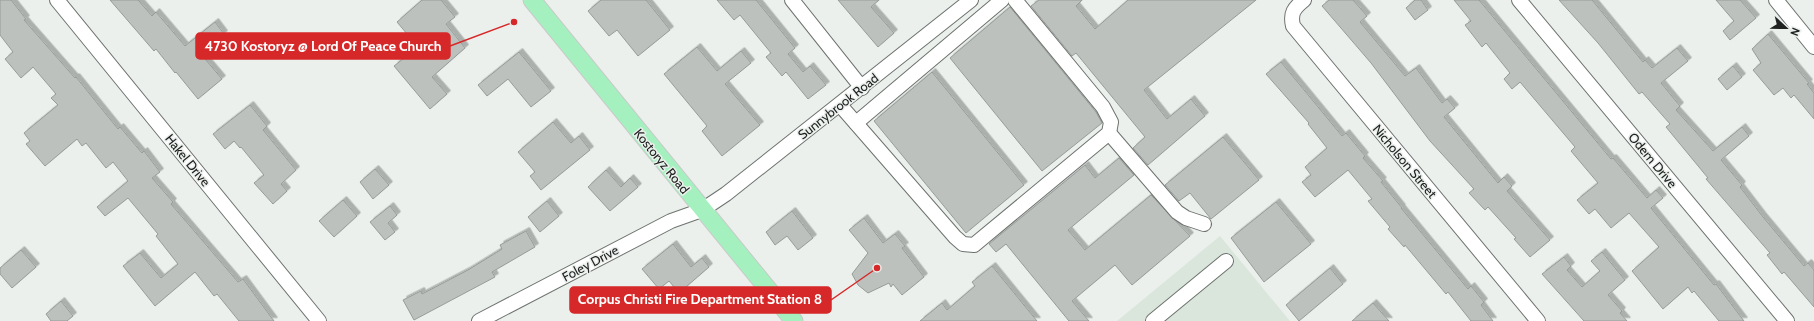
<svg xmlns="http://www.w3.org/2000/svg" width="1814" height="321" viewBox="0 0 1814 321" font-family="Cabin,sans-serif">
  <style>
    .built { fill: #dae6dc }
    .building { fill: #bdc1be; stroke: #979c98; filter: url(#shadow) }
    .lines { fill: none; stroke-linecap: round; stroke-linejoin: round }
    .minor-casing { stroke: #6e736f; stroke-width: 16 }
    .major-casing { stroke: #c9caca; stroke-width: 19 }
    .minor { stroke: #fff; stroke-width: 14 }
    .major { stroke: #a4f0be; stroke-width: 17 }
    .labels { text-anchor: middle; stroke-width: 3; stroke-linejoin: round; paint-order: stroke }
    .street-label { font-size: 13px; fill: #202221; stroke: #ebf0ec }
    .leader { fill: none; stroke: #d62828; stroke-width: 1.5 }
    .callout-dot { fill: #d62828; stroke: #ebf0ec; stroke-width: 1.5 }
    .callout { fill: #d62828; stroke: #d62828; stroke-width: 1.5 }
    .callout-label { font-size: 14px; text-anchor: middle; font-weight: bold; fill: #fff }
  </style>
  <defs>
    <filter id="shadow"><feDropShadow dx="3.5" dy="-3.5" stdDeviation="0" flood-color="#0004"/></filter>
  </defs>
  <rect width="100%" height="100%" fill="#ebf0ec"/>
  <polygon class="built" points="1220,236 1290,321 1117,321"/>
  <g class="building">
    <polygon points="0,0 11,0 26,19 24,20 75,78 76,77 118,129 120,127 142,153 144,151 160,172 152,178 173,202 171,204 238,282 243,279 274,321 239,321 217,294 214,296 195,272 155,306 123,266 140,253 161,278 178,264 156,236 158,234 128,198 105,216 97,207 128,181 113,162 106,168 86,143 82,146 77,139 45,166 26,144 30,141 24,133 58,105 51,98 56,94 33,67 21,78 5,59 13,52 0,35"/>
    <polygon points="110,0 138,0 152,16 156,12 185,46 215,22 224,34 200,53 222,79 198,99 176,72 175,73 156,49 154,51"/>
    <polygon points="422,0 441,0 455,17 446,24 465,48 432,77 447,94 430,109 394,66 418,47 397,22"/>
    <polygon points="601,0 646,0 670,30 638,56 617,30 609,36 588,11"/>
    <polygon points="717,0 756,0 795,48 788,54 803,72 810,66 826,85 808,99 786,72 782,76 766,57 771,53 740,15 734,20"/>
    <polygon points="838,0 879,0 871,7 894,33 878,47"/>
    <polygon points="1039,0 1082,0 1076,6 1095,29 1128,0 1256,0 1144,90 1167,119 1191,99 1205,116 1148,165 1133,148 1145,137 1076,53 1072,56 1031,6"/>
    <polygon points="1329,0 1353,0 1367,16 1360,22 1405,76 1416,68 1442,103 1447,99 1455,108 1444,117 1498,183 1504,177 1512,186 1507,191 1550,240 1530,257 1514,239 1516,238 1488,207 1485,210 1469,193 1474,189 1430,141 1371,63 1322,6"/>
    <polygon points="1415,0 1421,0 1428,10 1415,20 1406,8"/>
    <polygon points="1454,0 1479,0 1611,159 1613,158 1647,198 1656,190 1663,198 1651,208 1714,285 1716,284 1744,321 1719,321 1694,291 1692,293 1688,287 1663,309 1632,271 1659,247 1629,213 1611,228 1595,209 1589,214 1577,200 1598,183 1571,151 1575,147 1520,82 1512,89 1504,79 1510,73 1486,43 1482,47 1465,25 1471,21"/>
    <polygon points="1559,0 1592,0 1643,62 1645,60 1652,68 1677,48 1688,61 1661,83 1680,106 1676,110 1713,151 1742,127 1749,136 1721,160 1742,185 1740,187 1763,217 1804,266 1808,263 1814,270 1814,307 1784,272 1782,274 1767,255 1770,253 1706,179 1708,178 1666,127 1670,124 1642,92 1639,94 1598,43"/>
    <polygon points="1716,0 1740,0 1756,18 1730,40 1723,31 1734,21"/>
    <polygon points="1010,7 1096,112 1102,123 1042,171 950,58"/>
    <polygon points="1768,34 1809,83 1807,84 1814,93 1814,119 1794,95 1791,98 1783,88 1774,95 1753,70 1761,63 1752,49"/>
    <polygon points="697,47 717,71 741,51 751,63 725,84 760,125 722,156 702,131 707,126 664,74"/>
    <polygon points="519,52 551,91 531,107 508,79 487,96 478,85"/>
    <polygon points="1281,62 1342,136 1346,133 1365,156 1363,158 1383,181 1381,182 1402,208 1401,208 1468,289 1471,286 1484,302 1481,305 1493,321 1471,321 1448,292 1446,294 1405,245 1404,247 1388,229 1390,227 1368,201 1372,199 1348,170 1315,197 1302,182 1311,175 1305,167 1327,148 1308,124 1309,123 1266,74"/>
    <polygon points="1733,66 1742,77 1727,90 1718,79"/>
    <polygon points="932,72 1024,185 966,233 874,121"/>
    <polygon points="250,105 267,126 263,130 296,170 281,184 287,191 273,204 254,183 264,175 241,147 240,148 234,141 225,149 213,134"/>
    <polygon points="553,122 571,143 579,136 590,150 541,190 530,176 535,172 518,152"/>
    <polygon points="1223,137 1259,180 1211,219 1190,193 1179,201 1165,185"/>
    <polygon points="1119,158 1134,175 1068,230 1085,250 1151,195 1190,236 1132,285 1115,265 1072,301 1089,321 1069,321 1006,244 996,252 989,244 1085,165 1095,178"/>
    <polygon points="375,169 389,185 373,199 360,182"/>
    <polygon points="606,170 621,187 630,178 638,187 610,211 588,187"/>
    <polygon points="343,200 357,216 334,237 319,221"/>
    <polygon points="547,201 559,216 540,232 528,217"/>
    <polygon points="1276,202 1311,244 1264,282 1231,238"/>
    <polygon points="390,206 397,215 388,223 395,232 385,240 370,222"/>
    <polygon points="792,211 813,238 798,250 787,236 775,245 766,232"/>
    <polygon points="864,218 883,243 895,234 905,246 902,248 924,277 902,295 893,284 891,287 889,283 868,293 858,285 852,274 868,253 849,230"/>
    <polygon points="526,231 535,247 492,272 495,277 414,320 403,300 421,291 422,294 468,270 502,249 500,245"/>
    <polygon points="673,244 691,267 702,258 709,267 679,293 669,281 659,289 642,269"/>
    <polygon points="21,250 36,267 12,288 0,274 0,268"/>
    <polygon points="1602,252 1625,280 1608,295 1622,311 1620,313 1627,321 1584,321 1542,274 1564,257 1571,266 1567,270 1582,287 1600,271 1591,261"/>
    <polygon points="992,266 1037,321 920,321 942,303 947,310 975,286 972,282"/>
    <polygon points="1330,268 1343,284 1299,321 1286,305"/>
    <polygon points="61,301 73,316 67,321 51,321 46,314"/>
    <polygon points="1373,303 1389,321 1352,321"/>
  </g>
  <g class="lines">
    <g class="minor-casing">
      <g id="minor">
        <polyline points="57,0 319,321"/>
        <polyline points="792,0 862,88"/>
        <path d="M1304,0C1294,8 1290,13 1293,26L1538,321"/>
        <polyline points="1519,0 1787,321"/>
        <polyline points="1776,0 1814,47"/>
        <polyline points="840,105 955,237 963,244 974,245 1109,133 1111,122 1103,107 1015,0"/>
        <polyline points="856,123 1002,0"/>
        <polyline points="1109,133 1177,212 1186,218 1204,224"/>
        <polyline points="479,321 671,221 702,210 726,194 971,0"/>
        <polyline points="1153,321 1226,261"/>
      </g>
    </g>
    <g class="major-casing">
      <polyline id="major" points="532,0 794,321"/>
    </g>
    <use href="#minor" class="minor"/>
    <use href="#major" class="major"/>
  </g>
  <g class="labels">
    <g class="street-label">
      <text transform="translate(838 106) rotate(-38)" y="5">Sunnybrook Road</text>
      <text transform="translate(188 160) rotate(51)" y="5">Hakel Drive</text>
      <text transform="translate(1653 160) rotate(50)" y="5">Odem Drive</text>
      <text transform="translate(662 161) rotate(51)" y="5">Kostoryz Road</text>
      <text transform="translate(1405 161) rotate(50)" y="5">Nicholson Street</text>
      <text transform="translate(590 263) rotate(-28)" y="5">Foley Drive</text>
    </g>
  </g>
  <path class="leader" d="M514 22L450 46M877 268L831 300"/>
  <g class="callout-dot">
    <circle cx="514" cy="22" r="4"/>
    <circle cx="877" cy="268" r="4"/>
  </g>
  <g class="callout">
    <rect x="196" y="33" width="254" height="26" rx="4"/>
    <rect x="570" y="287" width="261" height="26" rx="4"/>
  </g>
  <g class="callout-label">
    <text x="323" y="51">4730 Kostoryz @ Lord Of Peace Church</text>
    <text x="700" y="304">Corpus Christi Fire Department Station 8</text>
  </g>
  <g transform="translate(1786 28) rotate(112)" stroke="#ebf0ec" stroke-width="3" paint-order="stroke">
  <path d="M0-3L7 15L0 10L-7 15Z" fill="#202221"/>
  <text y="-6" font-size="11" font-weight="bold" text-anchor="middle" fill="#202221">N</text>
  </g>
</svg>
